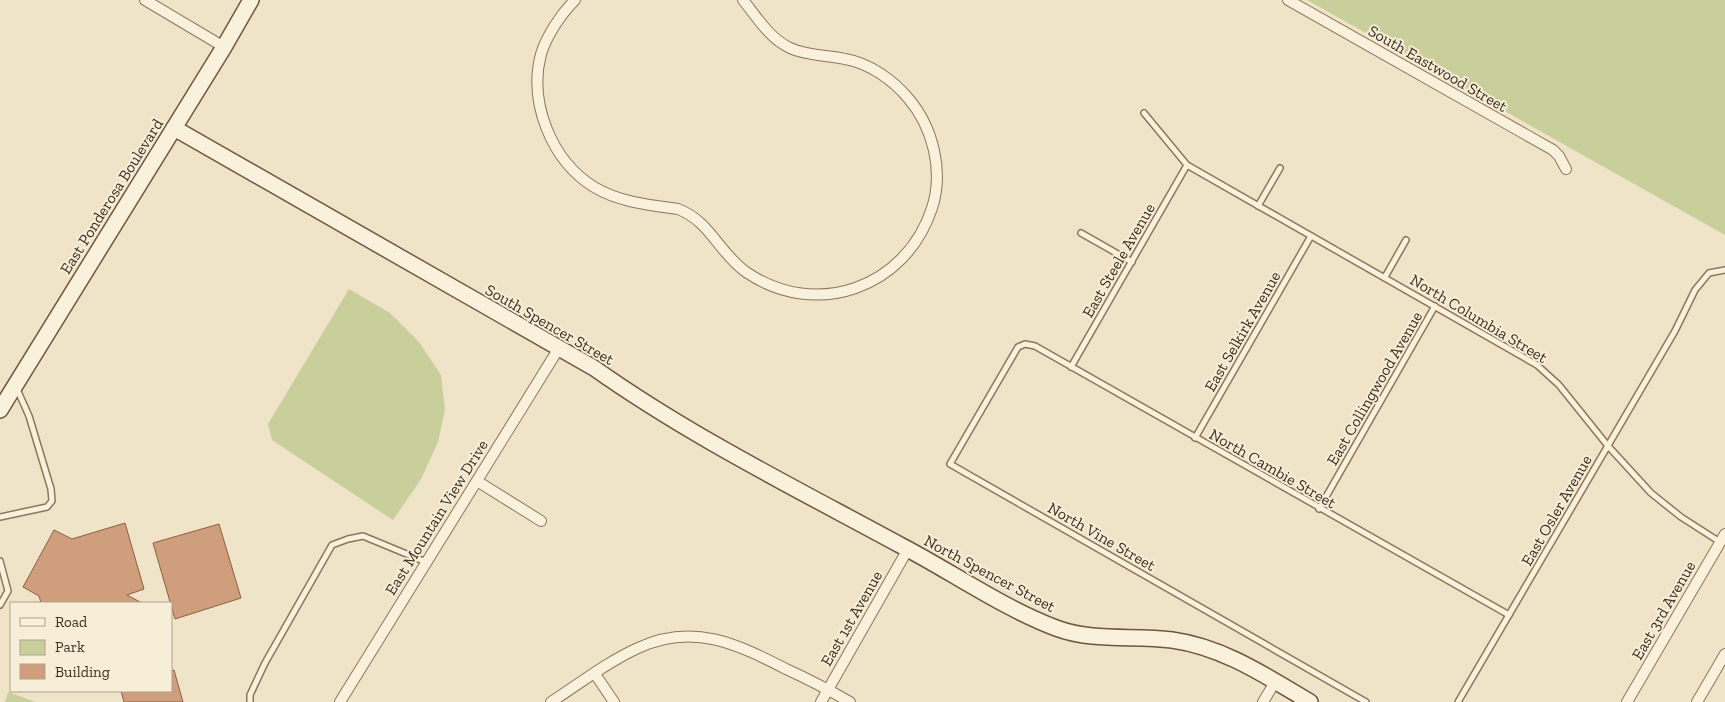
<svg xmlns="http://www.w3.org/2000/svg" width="1725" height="702" viewBox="0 0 1725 702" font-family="'Zilla Slab',serif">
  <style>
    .green { fill: #c9cf9b }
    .building { fill: #cf9f7d; stroke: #8d5f41 }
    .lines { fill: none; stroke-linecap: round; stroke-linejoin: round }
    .lane-casing { stroke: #8d765c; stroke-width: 8 }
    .street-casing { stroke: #8d765c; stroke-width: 12 }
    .secondary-casing { stroke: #6f573f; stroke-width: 18 }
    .lane { stroke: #faf1dc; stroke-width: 5 }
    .street { stroke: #faf1dc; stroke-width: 10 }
    .secondary { stroke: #faf1dc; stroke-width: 15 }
    .labels { text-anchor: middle; stroke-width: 4; stroke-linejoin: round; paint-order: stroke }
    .street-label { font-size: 16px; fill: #3d2e20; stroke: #f7eed8 }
  </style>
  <rect width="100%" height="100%" fill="#f0e4c8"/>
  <g class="green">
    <polygon points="1307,0 1725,0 1725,235"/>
    <polygon points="349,289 390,313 419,342 441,375 445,410 438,442 421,479 393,520 272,440 268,424"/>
    <polygon points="8,692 36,702 5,702"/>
  </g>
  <g class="building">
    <polygon points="125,523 144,589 127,595 142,603 41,603 39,596 23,587 54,530 72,539"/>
    <polygon points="219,524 241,598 175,619 153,543"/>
    <polygon points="174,670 183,702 124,702 121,691 171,691 171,671"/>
  </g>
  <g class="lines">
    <g class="lane-casing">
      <g id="lane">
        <polyline points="1144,113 1187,165 1537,365 1559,385 1608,446 1651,493 1681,517 1720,542"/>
        <polyline points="1258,206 1280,168"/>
        <polyline points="1081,233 1132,262"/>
        <polyline points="1385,277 1406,240"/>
        <polyline points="1071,367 1187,165"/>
        <polyline points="1195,438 1311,236"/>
        <polyline points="1319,509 1435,306"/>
        <polyline points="0,517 47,507 52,501 51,489 29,416 17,389"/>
        <polyline points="0,561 8,591 0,605"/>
        <polyline points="250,702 250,695 265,663 332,545 348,539 363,536 426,562"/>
        <polyline points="1366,702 950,464 1018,347 1025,344 1035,346 1509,615"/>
        <polyline points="1458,702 1675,331 1695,290 1709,273 1725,270"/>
      </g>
    </g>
    <g class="street-casing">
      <g id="street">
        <polyline points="145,0 224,47"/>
        <path d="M575,0C561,14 547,35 541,54C528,103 552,161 594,187C619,202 649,205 678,209C710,221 719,253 746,272C816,320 906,288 932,208C944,171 933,127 908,98C893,80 869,63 845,59C827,55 807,56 790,48C769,38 757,17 743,0"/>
        <polyline points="1288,0 1553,150 1559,156 1566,169"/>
        <polyline points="477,481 541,521"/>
        <polyline points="595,674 614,702"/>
        <polyline points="340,702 559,348"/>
        <path d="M551,702C579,684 607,662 638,648C693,622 737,644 786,669C808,679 829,690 850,702"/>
        <polyline points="821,702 908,549"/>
        <polyline points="1263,702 1275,682"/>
        <polyline points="1627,702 1725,534"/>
        <polyline points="1697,702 1725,654"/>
      </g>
    </g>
    <g class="secondary-casing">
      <g id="secondary">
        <path d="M174,128L594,368C690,436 797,489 900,545C952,572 1001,607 1056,628C1093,642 1133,635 1172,640C1223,647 1266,676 1310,702"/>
        <polyline points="0,410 224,47 251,0"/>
      </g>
    </g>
    <use href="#lane" class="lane"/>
    <use href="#street" class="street"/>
    <use href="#secondary" class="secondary"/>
  </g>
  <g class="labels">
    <g class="street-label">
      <text transform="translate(1438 68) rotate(30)" y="6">South Eastwood Street</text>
      <text transform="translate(111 196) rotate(-58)" y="6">East Ponderosa Boulevard</text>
      <text transform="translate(1118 260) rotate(-60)" y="6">East Steele Avenue</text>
      <text transform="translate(1479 318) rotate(31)" y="6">North Columbia Street</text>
      <text transform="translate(550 324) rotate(30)" y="6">South Spencer Street</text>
      <text transform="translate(1242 331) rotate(-60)" y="6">East Selkirk Avenue</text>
      <text transform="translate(1374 388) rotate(-60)" y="6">East Collingwood Avenue</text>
      <text transform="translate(1273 468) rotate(30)" y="6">North Cambie Street</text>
      <text transform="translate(1556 510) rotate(-60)" y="6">East Osler Avenue</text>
      <text transform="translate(436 517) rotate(-58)" y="6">East Mountain View Drive</text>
      <text transform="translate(1102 536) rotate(30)" y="6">North Vine Street</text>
      <text transform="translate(990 573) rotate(28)" y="6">North Spencer Street</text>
      <text transform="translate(1663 610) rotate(-60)" y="6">East 3rd Avenue</text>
      <text transform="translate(851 618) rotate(-60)" y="6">East 1st Avenue</text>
    </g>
  </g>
  <rect x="10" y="602" width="162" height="90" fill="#f7eed8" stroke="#ada18e"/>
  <rect x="20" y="618" width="25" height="8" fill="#faf1dc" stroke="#ada18e"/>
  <text x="55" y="627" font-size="15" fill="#3d2e20">Road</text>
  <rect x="20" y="640" width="25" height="15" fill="#c9cf9b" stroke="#ada18e"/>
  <text x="55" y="652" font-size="15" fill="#3d2e20">Park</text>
  <rect x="20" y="664" width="25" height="15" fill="#cf9f7d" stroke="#ada18e"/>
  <text x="55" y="677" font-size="15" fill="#3d2e20">Building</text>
</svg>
